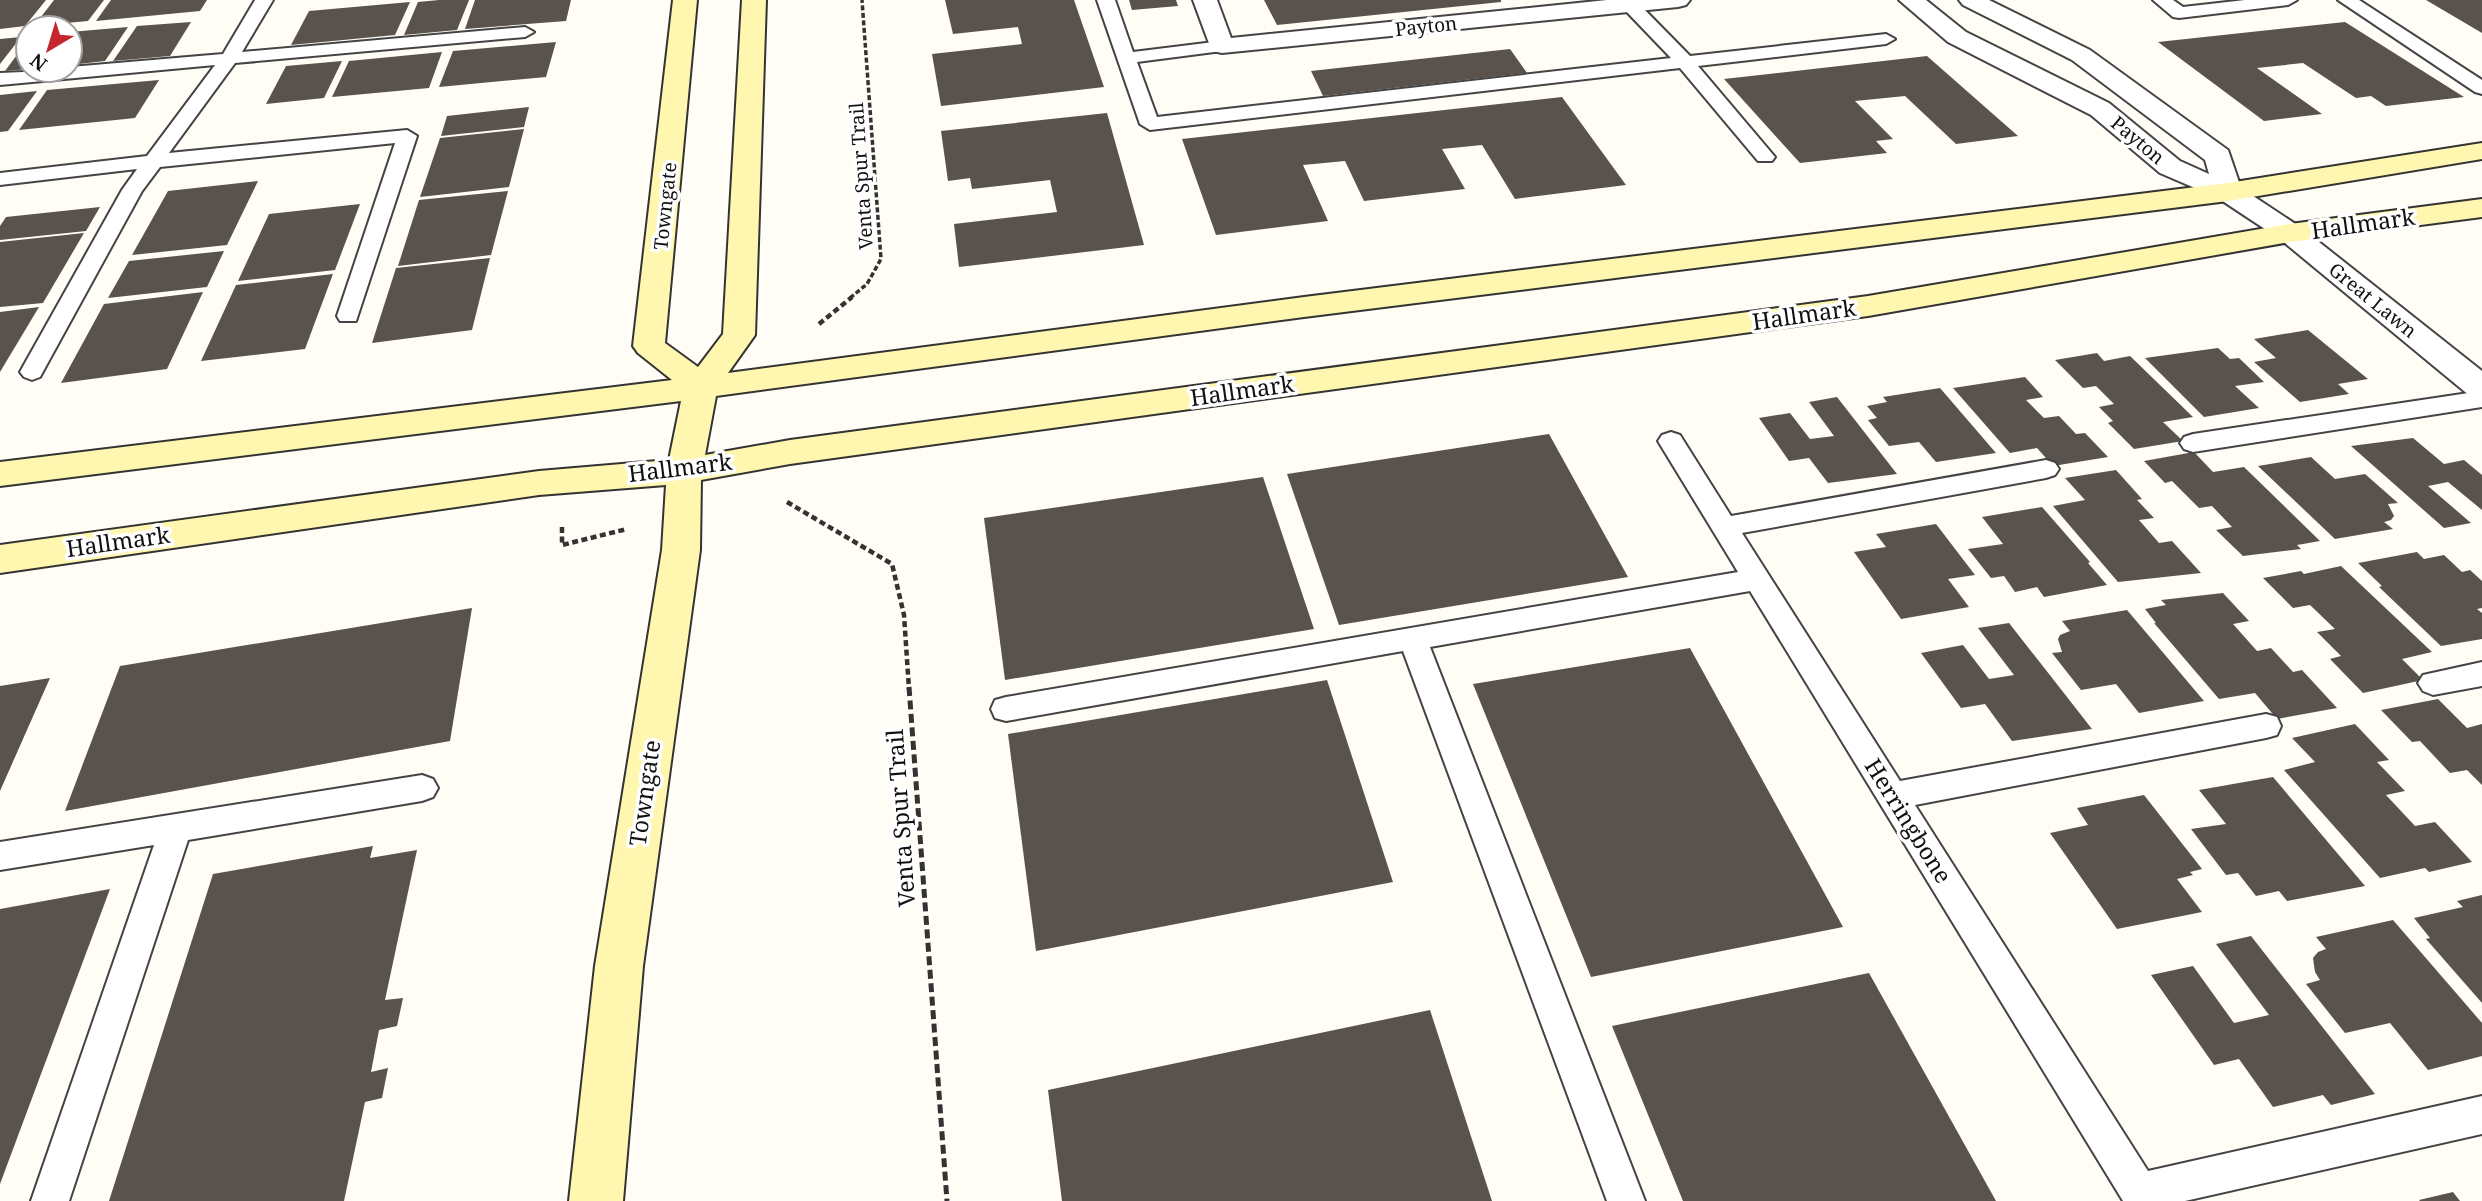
<svg xmlns="http://www.w3.org/2000/svg" width="2482" height="1201" viewBox="0 0 2482 1201" font-family="'Noto Serif',serif">
  <style>
    .building { fill: #5a524d }
    .lines { fill: none; stroke-linecap: round; stroke-linejoin: round }
    .lane-casing { stroke: #444; stroke-width: 4 }
    .street-casing { stroke: #444; stroke-width: 4 }
    .secondary-casing { stroke: #333; stroke-width: 4 }
    .path-far2 { stroke: #333; stroke-width: 3.5; stroke-dasharray: 5 2.5; stroke-linecap: butt }
    .path-far1 { stroke: #333; stroke-width: 4.5; stroke-dasharray: 6 3.5; stroke-linecap: butt }
    .path { stroke: #333; stroke-width: 5; stroke-dasharray: 9 4.5; stroke-linecap: butt }
    .lane { fill: #fff; fill-rule: evenodd }
    .street { fill: #fff; fill-rule: evenodd }
    .secondary { fill: #fff6b0; fill-rule: evenodd }
    .labels { text-anchor: middle; stroke-width: 7; stroke-linejoin: round; paint-order: stroke }
    .far-street-label { font-size: 19px; fill: #111; stroke: #fff }
    .street-label { font-size: 23px; fill: #111; stroke: #fff }
  </style>
  <rect width="100%" height="100%" fill="#fffdf5"/>
  <g class="building">
    <polygon points="0,0 46,0 25,26 0,29"/>
    <polygon points="54,0 104,0 88,21 34,26"/>
    <polygon points="111,0 207,0 200,11 96,21"/>
    <polygon points="439,0 469,0 457,30 404,35 418,2"/>
    <polygon points="475,0 571,0 566,21 465,29"/>
    <polygon points="945,0 1074,0 1104,87 941,106 932,54 1022,44 1018,27 953,34"/>
    <polygon points="1129,0 1176,0 1178,6 1132,10"/>
    <polygon points="1264,0 1501,0 1501,2 1277,25"/>
    <polygon points="2426,0 2482,0 2482,33"/>
    <polygon points="410,2 395,35 291,45 309,11"/>
    <polygon points="191,22 170,56 113,61 137,26"/>
    <polygon points="2345,22 2464,97 2386,106 2371,96 2356,98 2303,63 2257,68 2322,114 2264,121 2158,42"/>
    <polygon points="128,27 105,61 70,65 70,32"/>
    <polygon points="21,37 0,64 0,39"/>
    <polygon points="28,40 28,69 5,71"/>
    <polygon points="556,42 546,77 439,87 453,51"/>
    <polygon points="1510,49 1527,73 1323,96 1311,71"/>
    <polygon points="442,52 429,88 332,97 349,61"/>
    <polygon points="1927,56 2018,136 1956,144 1905,96 1855,101 1893,139 1876,141 1887,153 1800,163 1724,79"/>
    <polygon points="342,61 324,98 266,104 286,66"/>
    <polygon points="159,80 135,118 19,130 47,90"/>
    <polygon points="37,91 8,131 0,132 0,95"/>
    <polygon points="1562,97 1626,185 1515,199 1482,145 1442,149 1465,189 1364,201 1345,161 1303,165 1328,221 1216,235 1182,139"/>
    <polygon points="529,107 524,127 441,136 447,116"/>
    <polygon points="1107,113 1144,245 959,267 954,224 1057,212 1050,180 972,189 970,178 948,181 941,131"/>
    <polygon points="524,129 509,187 420,197 440,138"/>
    <polygon points="258,181 227,245 132,255 168,191"/>
    <polygon points="508,191 491,255 398,266 419,200"/>
    <polygon points="360,204 335,270 238,281 269,214"/>
    <polygon points="100,207 86,231 0,240 0,226 6,217"/>
    <polygon points="84,233 43,303 0,307 0,242"/>
    <polygon points="224,251 207,287 108,298 129,261"/>
    <polygon points="490,258 472,330 372,343 396,268"/>
    <polygon points="333,274 305,349 201,361 236,285"/>
    <polygon points="203,292 167,369 61,383 104,304"/>
    <polygon points="39,307 0,372 0,312"/>
    <polygon points="2308,330 2368,379 2338,384 2349,394 2300,402 2254,362 2276,358 2254,339"/>
    <polygon points="2218,348 2230,359 2239,358 2264,382 2235,386 2259,408 2204,417 2145,358"/>
    <polygon points="2097,353 2104,361 2130,356 2193,417 2163,422 2183,441 2134,449 2108,423 2113,421 2099,407 2114,404 2096,386 2083,388 2055,360"/>
    <polygon points="2025,377 2043,397 2026,400 2044,418 2059,416 2076,434 2085,433 2108,457 2053,466 2037,448 2010,453 1953,388"/>
    <polygon points="1940,388 1996,453 1936,462 1919,442 1889,446 1868,420 1877,418 1867,406 1887,402 1883,397"/>
    <polygon points="1837,397 1897,474 1828,483 1809,458 1789,461 1759,418 1790,413 1810,439 1834,436 1809,402"/>
    <polygon points="1549,434 1628,577 1339,625 1287,474"/>
    <polygon points="2413,438 2444,464 2464,460 2482,475 2482,510 2448,482 2428,486 2471,523 2444,528 2351,446"/>
    <polygon points="2194,452 2213,472 2244,467 2320,541 2297,545 2301,549 2243,556 2216,530 2232,527 2212,506 2199,508 2172,481 2165,483 2144,461"/>
    <polygon points="2311,457 2335,479 2365,474 2398,503 2388,504 2394,516 2391,520 2384,522 2393,529 2335,539 2258,466"/>
    <polygon points="2116,470 2142,499 2137,500 2154,518 2139,520 2159,543 2172,541 2201,573 2118,582 2053,506 2085,500 2065,478"/>
    <polygon points="1263,477 1314,629 1005,680 984,518"/>
    <polygon points="2042,507 2090,562 2088,563 2107,585 2044,597 2037,587 2015,592 2004,576 1991,578 1968,549 2003,544 1982,517"/>
    <polygon points="1936,524 1975,575 1948,579 1969,607 1901,619 1854,552 1886,547 1876,534"/>
    <polygon points="2417,552 2424,559 2444,555 2462,572 2470,570 2482,581 2482,608 2477,609 2482,613 2482,639 2441,646 2379,587 2382,586 2358,563"/>
    <polygon points="2341,566 2432,652 2402,659 2423,680 2363,693 2330,659 2341,656 2317,632 2335,629 2310,605 2293,608 2263,578 2301,571 2304,574"/>
    <polygon points="2223,593 2249,621 2233,624 2257,651 2271,648 2293,672 2302,670 2337,708 2277,719 2255,693 2219,699 2154,623 2156,623 2145,609 2166,605 2161,600"/>
    <polygon points="472,608 450,741 65,811 120,666"/>
    <polygon points="2127,610 2204,701 2139,713 2116,684 2081,690 2052,653 2062,652 2058,639 2060,635 2070,631 2062,621"/>
    <polygon points="2009,623 2092,729 2012,741 1985,704 1961,708 1921,653 1963,645 1989,679 2014,675 1978,628"/>
    <polygon points="1690,648 1843,927 1591,977 1473,684"/>
    <polygon points="50,678 0,791 0,686"/>
    <polygon points="1327,680 1393,882 1036,951 1008,734"/>
    <polygon points="2438,699 2467,728 2482,724 2482,785 2467,770 2450,773 2420,741 2412,742 2381,710"/>
    <polygon points="2355,724 2389,760 2377,762 2405,791 2386,795 2415,826 2435,822 2472,862 2429,872 2425,868 2380,878 2284,770 2315,762 2292,738"/>
    <polygon points="2273,777 2365,886 2287,901 2279,891 2256,896 2238,873 2226,875 2191,829 2226,824 2199,790"/>
    <polygon points="2144,795 2202,869 2190,872 2193,875 2177,879 2202,912 2117,929 2050,833 2088,825 2077,808"/>
    <polygon points="373,846 370,858 417,850 385,1000 403,998 397,1026 379,1030 371,1072 388,1068 382,1098 365,1102 344,1201 109,1201 213,874"/>
    <polygon points="110,889 0,1184 0,909"/>
    <polygon points="2482,895 2482,1003 2426,939 2430,938 2414,918 2463,907 2457,901"/>
    <polygon points="2393,920 2482,1023 2482,1056 2428,1070 2390,1023 2345,1033 2306,984 2320,980 2315,972 2313,958 2318,952 2326,949 2316,937"/>
    <polygon points="2251,936 2375,1094 2331,1105 2323,1095 2273,1107 2239,1059 2214,1065 2151,975 2193,966 2234,1023 2269,1015 2216,944"/>
    <polygon points="1869,973 1996,1201 1683,1201 1612,1026"/>
    <polygon points="1430,1010 1492,1201 1062,1201 1048,1090"/>
    <polygon points="2453,1192 2460,1201 2420,1201 2419,1200"/>
  </g>
  <g class="lines">
    <g class="lane-casing">
      <g id="lane">
        <polygon points="255,0 273,0 242,52 525,27 534,32 525,37 235,63 169,153 407,130 417,136 356,321 340,321 337,316 395,143 160,167 142,191 40,377 32,380 24,377 20,372 122,190 137,169 0,185 0,173 147,156 215,65 0,85 0,73 70,70 70,67 223,54"/>
        <polygon points="1097,0 1115,0 1133,52 1222,41 1231,46 1222,51 1137,62 1157,117 1671,58 1625,10 1622,6 1631,1 1637,2 1690,56 1886,34 1895,39 1886,44 1698,66 1775,157 1772,161 1758,161 1680,68 1150,130 1140,124"/>
        <polygon points="2153,0 2173,0 2183,7 2245,0 2297,0 2288,5 2179,18 2173,17"/>
        <polygon points="2338,0 2359,0 2482,80 2482,94 2475,92"/>
        <polygon points="2482,391 2482,407 2193,452 2184,449 2180,443 2184,437 2193,434"/>
        <polygon points="1671,432 1680,435 1731,516 2046,460 2055,463 2059,469 2055,475 2046,478 1742,533 1900,781 2266,714 2277,717 2281,726 2277,735 2266,738 1915,805 2148,1171 2482,1096 2482,1134 2185,1201 2123,1201 1750,591 1430,647 1645,1201 1607,1201 1403,651 1006,721 995,718 991,709 995,700 1006,697 1738,572 1658,441 1662,435"/>
        <polygon points="2482,662 2482,686 2433,695 2423,691 2418,683 2423,675"/>
        <polygon points="422,775 433,779 438,788 433,797 422,801 188,840 69,1201 31,1201 154,845 0,870 0,842"/>
      </g>
    </g>
    <g class="street-casing">
      <g id="street">
        <polygon points="1193,0 1217,0 1231,38 1607,0 1690,0 1686,5 1678,7 1222,53 1213,51 1210,46"/>
        <polygon points="1899,0 1926,0 1966,32 2109,103 2180,161 2209,174 2205,160 2072,60 1963,5 1959,0 1989,0 2090,50 2228,150 2241,188 2300,227 2482,371 2482,399 2470,396 2280,239 2218,198 2160,173 2091,115 1948,42"/>
      </g>
    </g>
    <g class="secondary-casing">
      <polygon id="secondary" points="673,0 697,0 665,343 698,367 723,334 742,0 766,0 755,335 728,373 1304,297 2228,183 2482,143 2482,159 2228,201 1304,317 716,396 705,455 790,440 1868,296 2290,224 2482,199 2482,217 2290,242 1868,316 790,464 701,480 700,550 643,966 623,1201 569,1201 595,966 662,550 666,485 539,495 0,573 0,545 539,471 669,460 681,401 0,486 0,462 672,380 638,353 633,346"/>
    </g>
    <polyline class="path-far2" points="850,298 867,284 881,259 862,0"/>
    <g class="path-far1">
      <polyline points="819,324 852,297"/>
      <polyline points="787,502 892,564 904,615 909,689"/>
      <polyline points="562,527 562,545 627,529"/>
    </g>
    <polyline class="path" points="909,687 947,1201"/>
    <use href="#lane" class="lane"/>
    <use href="#street" class="street"/>
    <use href="#secondary" class="secondary"/>
  </g>
  <g class="labels">
    <g class="far-street-label">
      <text transform="translate(1426 26) rotate(-6)" y="7">Payton</text>
      <text transform="translate(2138 140) rotate(40)" y="7">Payton</text>
      <text transform="translate(861 176) rotate(-94)" y="7">Venta Spur Trail</text>
      <text transform="translate(665 206) rotate(-84)" y="7">Towngate</text>
      <text transform="translate(2373 300) rotate(39)" y="7">Great Lawn</text>
    </g>
    <g class="street-label">
      <text transform="translate(2363 224) rotate(-8)" y="8">Hallmark</text>
      <text transform="translate(1804 315) rotate(-8)" y="8">Hallmark</text>
      <text transform="translate(1242 391) rotate(-8)" y="8">Hallmark</text>
      <text transform="translate(680 468) rotate(-7)" y="8">Hallmark</text>
      <text transform="translate(118 542) rotate(-8)" y="8">Hallmark</text>
      <text transform="translate(645 793) rotate(-82)" y="8">Towngate</text>
      <text transform="translate(901 818) rotate(-94)" y="8">Venta Spur Trail</text>
      <text transform="translate(1908 821) rotate(58)" y="8">Herringbone</text>
    </g>
  </g>
  <g transform="translate(49 49) rotate(218)"><circle r="33" fill="#ffffff" stroke="#a0a0a0" stroke-width="2"/>
  <path d="M0-5L12 26L0 18L-12 26Z" fill="#c4262e"/>
  <text y="-10" font-size="19" font-weight="bold" text-anchor="middle" fill="#111111">N</text>
  </g>
</svg>
